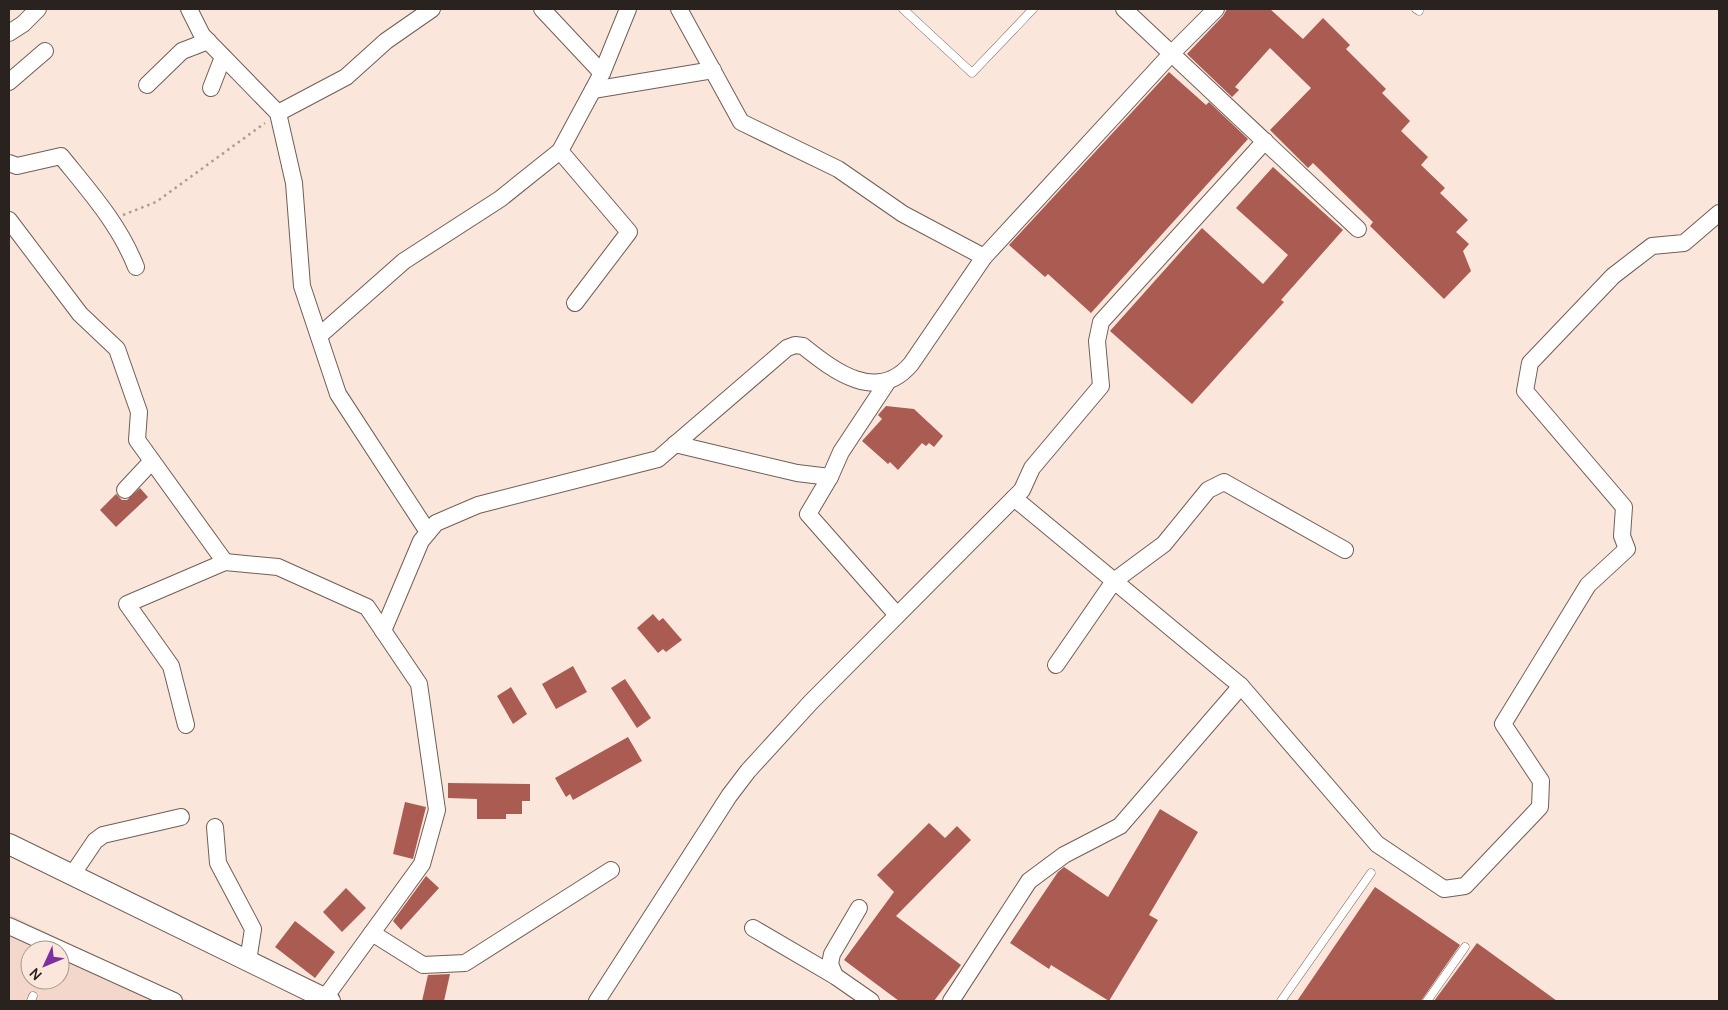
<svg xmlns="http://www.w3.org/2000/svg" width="1728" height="1010" viewBox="0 0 1728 1010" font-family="Manrope,sans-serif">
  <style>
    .built { fill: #f3d7ca; fill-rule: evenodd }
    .building { fill: #aa5c52 }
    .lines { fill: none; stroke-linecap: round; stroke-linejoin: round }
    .service-casing { stroke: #705e55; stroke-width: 9 }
    .minor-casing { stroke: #705e55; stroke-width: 18 }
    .tertiary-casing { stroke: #705e55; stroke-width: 22 }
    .path { stroke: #ac9c94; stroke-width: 2.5; stroke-dasharray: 2.5 4; stroke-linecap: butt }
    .service { stroke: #fff; stroke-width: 8 }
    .minor { stroke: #fff; stroke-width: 16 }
    .tertiary { stroke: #fff; stroke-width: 20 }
  </style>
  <rect width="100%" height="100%" fill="#fbe6db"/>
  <path class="built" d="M9,914L189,1001H9ZM30,950H60V980H30Z"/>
  <g class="building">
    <polygon points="1227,9 1270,9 1303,39 1323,18 1350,45 1346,49 1386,89 1382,93 1410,121 1401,131 1428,157 1421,165 1445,188 1440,193 1468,220 1456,232 1469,244 1463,251 1471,271 1444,299 1370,226 1373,222 1313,163 1308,168 1270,130 1311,88 1270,48 1235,87 1239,90 1232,97 1187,54 1223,16"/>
    <polygon points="1169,72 1206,105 1209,102 1248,139 1091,313 1048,274 1045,277 1009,245"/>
    <polygon points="1273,167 1343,230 1281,300 1284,302 1192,404 1110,331 1202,228 1263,284 1288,255 1236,208"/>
    <polygon points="886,406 914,409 943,436 934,447 929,443 926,446 922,443 898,470 890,462 888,464 862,441 882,419 878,415"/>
    <polygon points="140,488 148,497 116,527 100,510 116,494 122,500 127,500"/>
    <polygon points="653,614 659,621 663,618 682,640 666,652 663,649 658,653 637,628"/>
    <polygon points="573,666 587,692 556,709 542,684"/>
    <polygon points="625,679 651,718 637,728 611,688"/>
    <polygon points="511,687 527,714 513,724 497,696"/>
    <polygon points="628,737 642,761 573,800 570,794 566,797 555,778"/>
    <polygon points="448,783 530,784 530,801 522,801 522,814 506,814 506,819 477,819 477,799 448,798"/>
    <polygon points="405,802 426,807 413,859 393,854"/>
    <polygon points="1160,809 1198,832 1149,915 1158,920 1109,1001 1051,965 1049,969 1010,943 1058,872 1064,867 1108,897"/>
    <polygon points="929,823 945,838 957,826 971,840 896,916 961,965 934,1001 899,1001 844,960 894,892 877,875"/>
    <polygon points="426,876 439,888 401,930 393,921"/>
    <polygon points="1375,887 1460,945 1421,1001 1297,1001"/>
    <polygon points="346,888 366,908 342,932 323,912"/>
    <polygon points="295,921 335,952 315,978 275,947"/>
    <polygon points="1477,943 1557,1001 1434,1001"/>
    <polygon points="450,974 444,1001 422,1001 428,975"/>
  </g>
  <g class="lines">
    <g class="service-casing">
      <g id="service">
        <polyline points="903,9 972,73 1033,9"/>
        <polyline points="1416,9 1419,11"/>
        <polyline points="31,1001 33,996"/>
        <polyline points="1281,1001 1371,873"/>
        <polyline points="1427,1001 1465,947"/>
      </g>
    </g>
    <g class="minor-casing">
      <g id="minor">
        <polyline points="189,9 202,35 278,113 294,183 302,286 338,394 428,532"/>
        <polyline points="542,9 602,73"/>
        <polyline points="679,9 741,122 838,169 903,214 984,257 1172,53 1216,9"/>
        <polyline points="1124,9 1358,229"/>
        <polyline points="9,33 23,24 38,9"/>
        <polyline points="9,82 45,51"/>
        <polyline points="147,85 182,51 208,41"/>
        <polyline points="211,88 223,57"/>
        <polyline points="593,90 713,70"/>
        <polyline points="278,113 346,77 386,41 432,9"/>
        <polyline points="560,151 629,232 575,303"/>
        <path d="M9,163L17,166L61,156C90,192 119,224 136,267"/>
        <polyline points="9,220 80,314 117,349 139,412 137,440 225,562"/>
        <polyline points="319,336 404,261 500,199 560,151 602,73 628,9"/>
        <polyline points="675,444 797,473 830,477 841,452 888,381"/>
        <polyline points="830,477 808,514 897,615"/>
        <polyline points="125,490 152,461"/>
        <path d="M383,631L421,541L436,523L478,505L658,459L787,348L795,345L803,346C834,371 877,404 911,364L984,257"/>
        <polyline points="1056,665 1114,581 1164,544 1208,490 1224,482 1345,550"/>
        <polyline points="1241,686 1377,844 1444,889 1465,886 1540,807 1541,781 1503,724 1588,585 1627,549 1622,536 1624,507 1525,391 1530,363 1613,276 1652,246 1684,243 1719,213"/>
        <polyline points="186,725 171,666 127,604 225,562 278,567 367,607 419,684 437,810 422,864 324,999"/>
        <polyline points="215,827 218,863 253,929 248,961"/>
        <polyline points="72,875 95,841 103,835 181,817"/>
        <polyline points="9,926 174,1001"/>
        <polyline points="753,928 835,976 871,1001"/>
        <polyline points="372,933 423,965 465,963 611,870"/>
        <polyline points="835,976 830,964 832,954 859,908"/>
        <polyline points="597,1001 729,796 748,771 811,702 1022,490 1032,468 1101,386 1097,341 1101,322 1265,141"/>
        <polyline points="951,1001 1029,881 1064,855 1120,826 1241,686 1014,498"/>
      </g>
    </g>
    <g class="tertiary-casing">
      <polyline id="tertiary" points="9,844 330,1001"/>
    </g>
    <polyline class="path" points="123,215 156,202 265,123"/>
    <use href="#service" class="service"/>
    <use href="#minor" class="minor"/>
    <use href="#tertiary" class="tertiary"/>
  </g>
  <rect width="1728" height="1010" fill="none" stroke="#2a221e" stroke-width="20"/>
  <g transform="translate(45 965) rotate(226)"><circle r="24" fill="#fbe6db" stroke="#a7988f"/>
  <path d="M0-4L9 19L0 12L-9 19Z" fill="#7b2fa0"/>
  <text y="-8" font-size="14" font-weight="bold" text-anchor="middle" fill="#2a221e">N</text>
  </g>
</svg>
